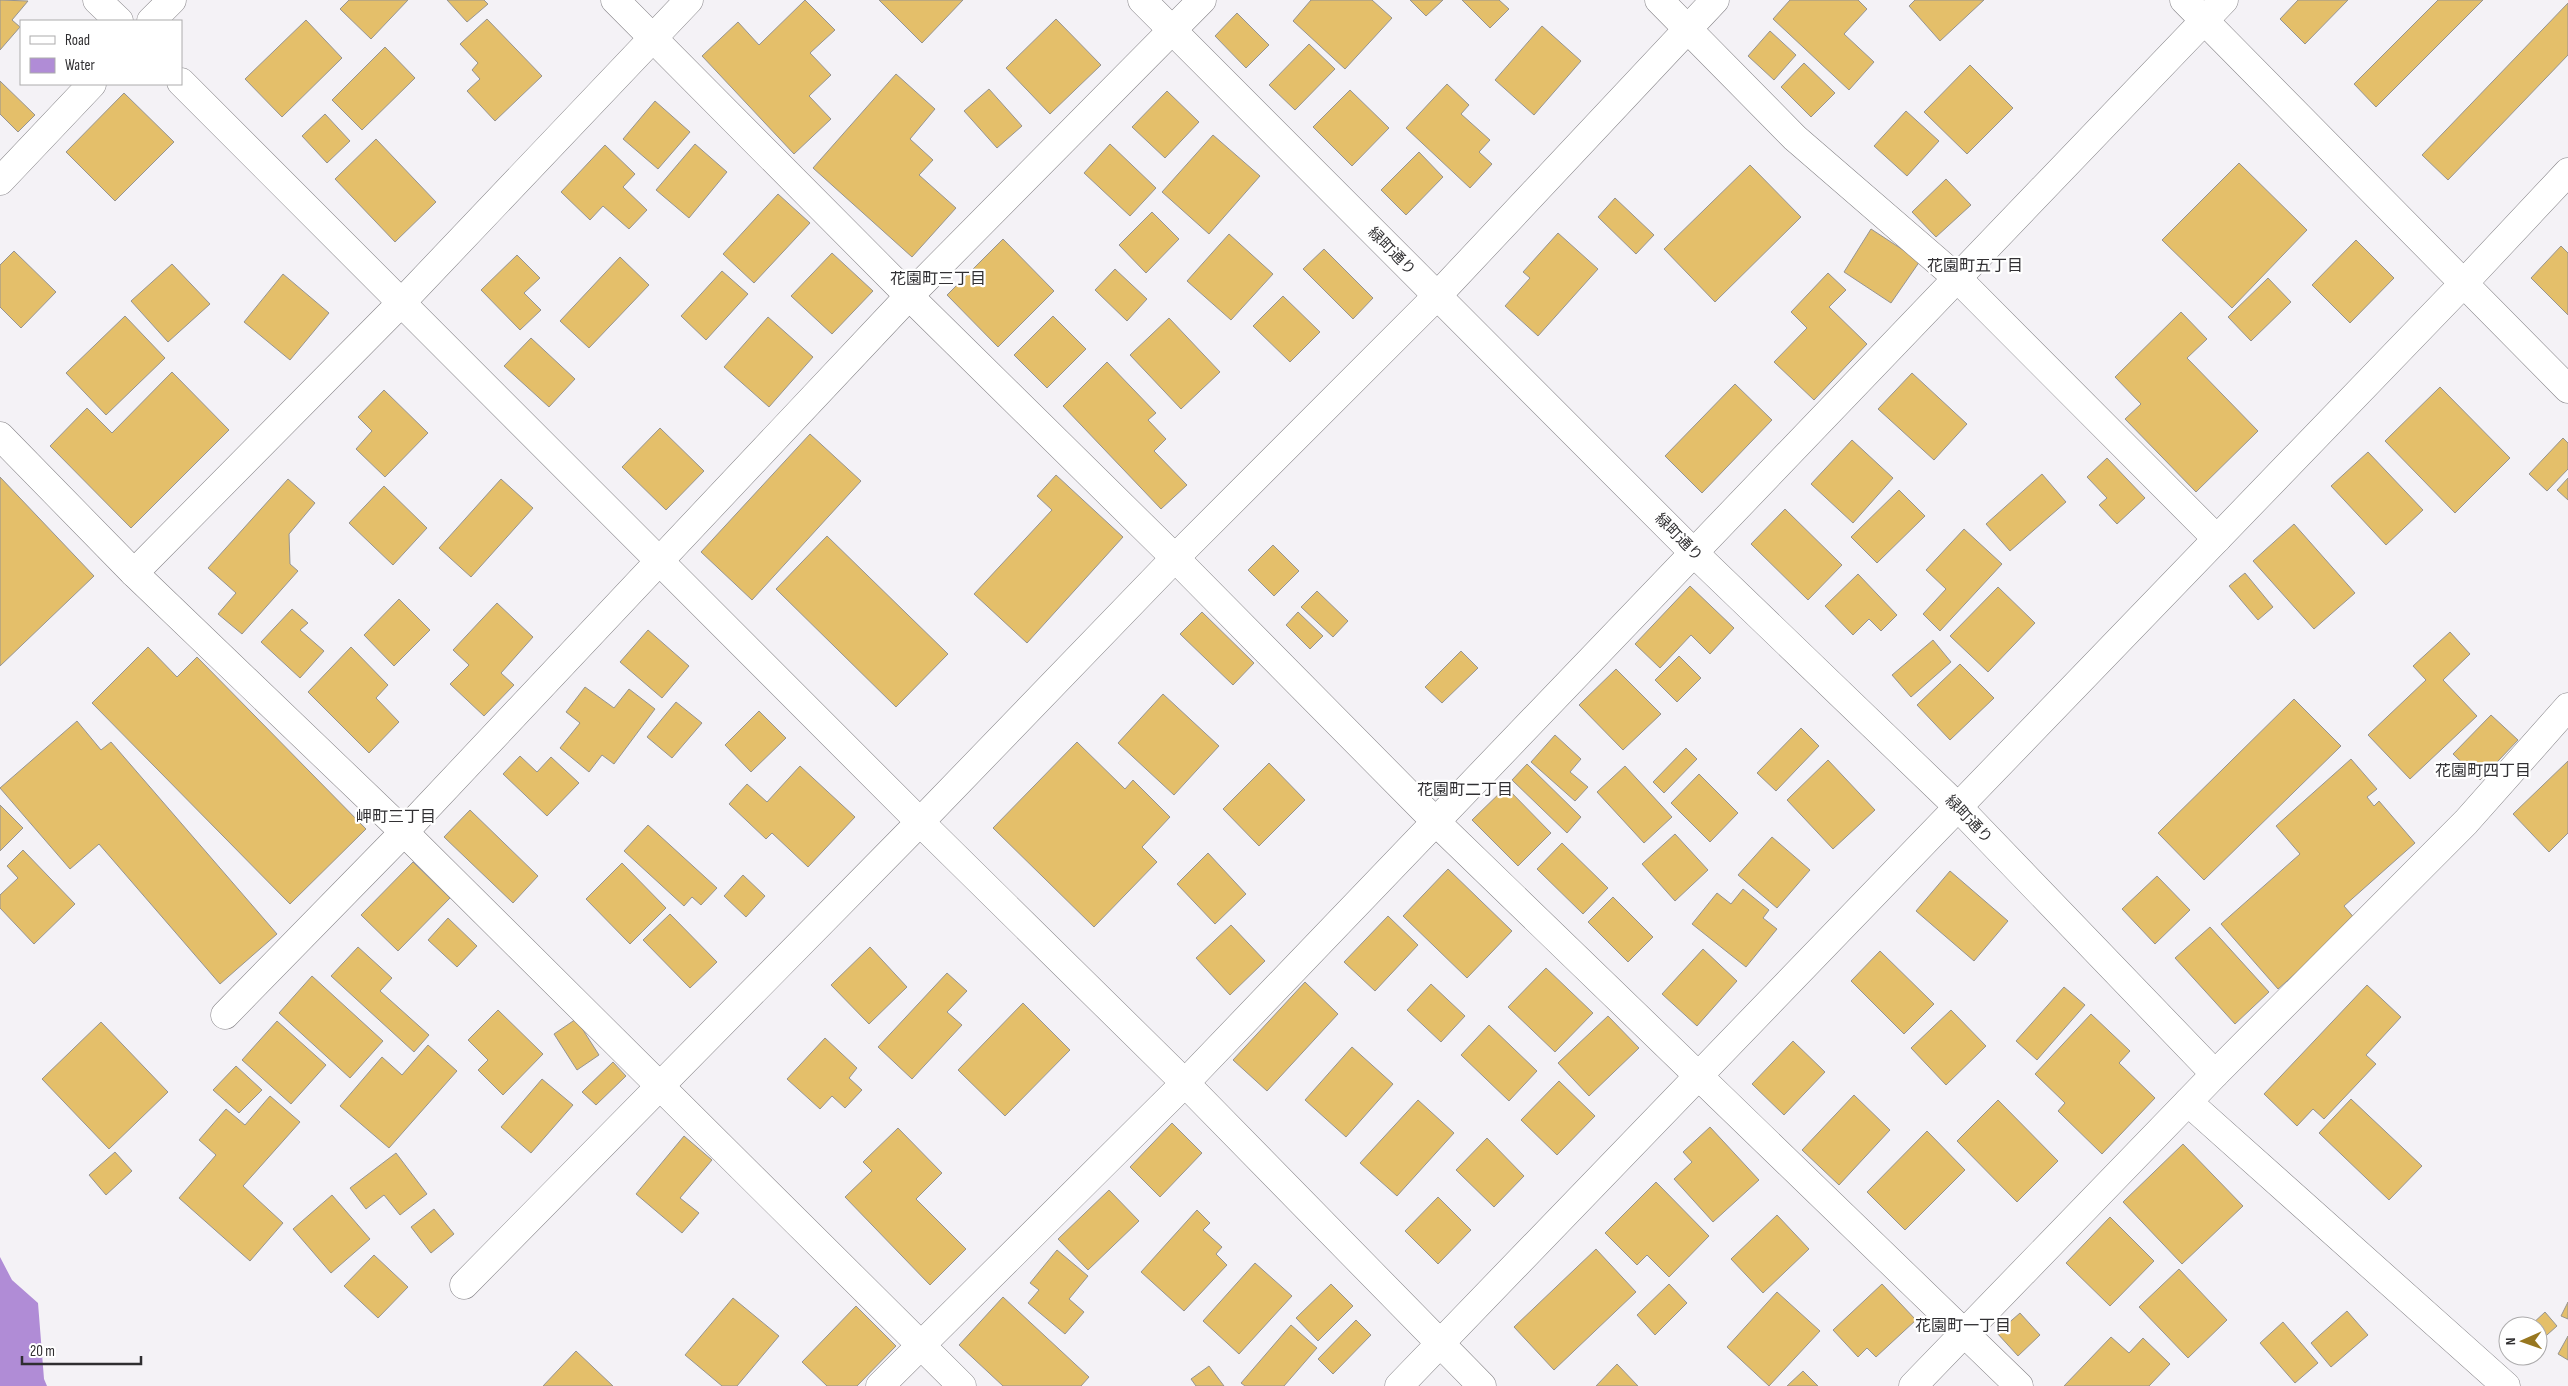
<svg xmlns="http://www.w3.org/2000/svg" width="2568" height="1386" viewBox="0 0 2568 1386" font-family="'Sofia Sans Condensed','Noto Sans JP',sans-serif">
  <style>
    .water { fill: #b08cd6 }
    .building { fill: #e4bf6a; stroke: #969491 }
    .lines { fill: none; stroke-linecap: round; stroke-linejoin: round }
    .minor-casing { stroke: #858387; stroke-width: 29 }
    .minor { stroke: #fff; stroke-width: 28 }
    .labels { text-anchor: middle; stroke-width: 4.5; stroke-linejoin: round; paint-order: stroke }
    .street-label { font-size: 15px; fill: #2f2e30; stroke: #fff }
    .neighbourhood-label { font-size: 16px; fill: #313033; stroke: #fff }
  </style>
  <rect width="100%" height="100%" fill="#f4f2f6"/>
  <polygon class="water" points="0,1257 12,1280 38,1303 44,1379 47,1386 0,1386"/>
  <g class="building">
    <polygon points="0,0 28,1 12,20 20,27 0,50"/>
    <polygon points="349,0 408,0 371,39 340,9"/>
    <polygon points="447,0 484,0 488,4 467,22"/>
    <polygon points="805,0 835,30 810,53 831,75 809,96 831,119 794,154 702,56 738,22 759,45"/>
    <polygon points="879,0 963,0 922,43"/>
    <polygon points="1311,0 1372,0 1392,18 1345,69 1293,21"/>
    <polygon points="1410,0 1443,0 1426,16"/>
    <polygon points="1462,0 1499,0 1509,9 1490,28"/>
    <polygon points="1790,0 1858,0 1867,9 1844,34 1874,62 1849,90 1773,19"/>
    <polygon points="1915,0 1984,0 1940,41 1909,6"/>
    <polygon points="2298,0 2348,0 2305,44 2280,19"/>
    <polygon points="2438,0 2483,0 2376,107 2354,84"/>
    <polygon points="2568,3 2568,55 2448,180 2422,155"/>
    <polygon points="1237,13 1269,45 1246,68 1215,36"/>
    <polygon points="487,19 542,76 495,121 467,91 480,79 472,70 478,63 460,44"/>
    <polygon points="1056,19 1101,65 1050,114 1006,68"/>
    <polygon points="306,20 342,58 282,117 245,79"/>
    <polygon points="1542,26 1581,61 1534,115 1495,80"/>
    <polygon points="1770,31 1796,55 1774,80 1748,56"/>
    <polygon points="1309,44 1335,69 1295,110 1269,85"/>
    <polygon points="385,47 415,78 362,130 332,100"/>
    <polygon points="1804,63 1835,93 1811,117 1781,87"/>
    <polygon points="1970,65 2013,108 1967,154 1924,112"/>
    <polygon points="896,74 935,109 910,139 933,160 919,175 956,208 912,257 813,168"/>
    <polygon points="0,81 35,115 18,132 0,114"/>
    <polygon points="1447,84 1469,105 1461,114 1490,140 1479,152 1492,164 1470,188 1406,128"/>
    <polygon points="989,89 1022,126 997,148 964,111"/>
    <polygon points="1350,90 1389,128 1352,166 1313,127"/>
    <polygon points="1167,91 1199,122 1165,158 1132,127"/>
    <polygon points="124,93 174,142 115,201 66,152"/>
    <polygon points="655,101 690,132 658,169 623,139"/>
    <polygon points="1906,111 1939,141 1907,176 1874,146"/>
    <polygon points="325,114 350,141 327,163 302,136"/>
    <polygon points="1213,135 1260,176 1209,234 1162,192"/>
    <polygon points="376,139 436,202 395,242 335,179"/>
    <polygon points="695,144 727,172 689,218 656,190"/>
    <polygon points="1110,144 1156,188 1130,216 1084,173"/>
    <polygon points="605,145 635,174 623,187 647,210 629,229 603,206 590,220 561,192"/>
    <polygon points="1419,152 1443,177 1406,215 1381,190"/>
    <polygon points="2239,163 2307,230 2232,308 2162,240"/>
    <polygon points="1750,165 1801,217 1715,302 1664,249"/>
    <polygon points="1946,179 1971,205 1936,237 1912,212"/>
    <polygon points="778,194 810,223 754,283 723,254"/>
    <polygon points="1615,198 1654,235 1636,254 1598,217"/>
    <polygon points="1152,212 1179,239 1146,273 1119,245"/>
    <polygon points="1871,229 1920,261 1891,303 1844,272"/>
    <polygon points="1558,233 1598,269 1538,336 1505,306 1530,278 1523,272"/>
    <polygon points="1229,234 1273,274 1231,320 1187,281"/>
    <polygon points="1003,239 1054,291 998,347 947,295"/>
    <polygon points="2356,240 2394,278 2350,323 2312,285"/>
    <polygon points="2561,246 2568,253 2568,315 2531,278"/>
    <polygon points="1324,249 1373,298 1353,319 1303,269"/>
    <polygon points="14,251 56,292 21,328 0,307 0,265"/>
    <polygon points="832,253 873,291 832,334 791,296"/>
    <polygon points="517,255 540,278 524,293 541,310 520,330 481,290"/>
    <polygon points="620,257 649,285 589,348 560,321"/>
    <polygon points="172,264 210,304 168,342 131,301"/>
    <polygon points="1115,269 1147,299 1127,321 1095,290"/>
    <polygon points="722,271 748,294 706,340 681,316"/>
    <polygon points="1828,273 1846,290 1829,307 1867,344 1814,400 1774,362 1807,328 1791,312"/>
    <polygon points="283,274 329,313 290,360 244,322"/>
    <polygon points="2268,278 2291,302 2251,341 2228,317"/>
    <polygon points="1283,296 1320,332 1290,362 1253,326"/>
    <polygon points="2181,312 2207,339 2187,358 2258,431 2196,492 2125,419 2141,404 2115,377"/>
    <polygon points="125,316 165,358 106,415 66,373"/>
    <polygon points="1053,316 1086,349 1047,388 1014,355"/>
    <polygon points="768,317 813,357 769,407 724,367"/>
    <polygon points="1169,318 1220,372 1181,409 1130,355"/>
    <polygon points="531,338 575,379 549,407 504,366"/>
    <polygon points="1107,362 1156,413 1148,420 1166,439 1154,451 1187,485 1161,509 1063,406"/>
    <polygon points="172,372 229,430 131,528 50,446 87,408 112,433"/>
    <polygon points="1912,373 1967,424 1934,460 1878,409"/>
    <polygon points="1735,384 1772,420 1702,493 1665,456"/>
    <polygon points="2440,387 2510,458 2455,513 2385,441"/>
    <polygon points="384,390 428,433 385,477 356,449 372,431 358,417"/>
    <polygon points="660,428 704,471 666,510 622,467"/>
    <polygon points="810,434 861,481 752,600 701,552"/>
    <polygon points="2563,438 2568,443 2568,469 2547,491 2529,474"/>
    <polygon points="1852,440 1893,478 1853,523 1811,484"/>
    <polygon points="2368,452 2423,510 2386,545 2331,486"/>
    <polygon points="2107,458 2145,498 2117,524 2099,505 2107,498 2087,477"/>
    <polygon points="2042,474 2066,502 2010,551 1986,524"/>
    <polygon points="1056,475 1123,537 1027,643 974,594 1052,510 1037,496"/>
    <polygon points="0,477 94,576 0,666"/>
    <polygon points="2568,478 2568,500 2557,490"/>
    <polygon points="288,479 315,503 289,534 290,564 298,571 242,634 218,614 236,593 208,568"/>
    <polygon points="501,479 533,508 471,577 439,548"/>
    <polygon points="384,486 427,528 393,565 349,523"/>
    <polygon points="1899,490 1925,516 1877,563 1851,537"/>
    <polygon points="1785,509 1842,565 1808,600 1751,544"/>
    <polygon points="2294,524 2355,593 2314,629 2253,561"/>
    <polygon points="1964,529 2002,564 1940,631 1923,614 1946,589 1926,570"/>
    <polygon points="827,536 948,654 896,707 776,589"/>
    <polygon points="1273,545 1299,571 1274,596 1248,570"/>
    <polygon points="2245,573 2273,607 2258,620 2229,586"/>
    <polygon points="1858,574 1897,615 1881,631 1869,619 1853,635 1825,606"/>
    <polygon points="1690,586 1734,628 1710,654 1691,635 1660,668 1635,644"/>
    <polygon points="1998,587 2035,623 1988,672 1950,636"/>
    <polygon points="1317,591 1348,621 1333,637 1301,607"/>
    <polygon points="399,599 430,630 394,666 364,635"/>
    <polygon points="497,603 533,637 501,673 514,685 484,716 450,684 469,665 453,650"/>
    <polygon points="292,609 308,623 300,630 324,651 300,678 261,642"/>
    <polygon points="1202,612 1254,663 1233,685 1180,634"/>
    <polygon points="1298,612 1323,636 1310,649 1286,625"/>
    <polygon points="648,630 689,666 662,698 620,662"/>
    <polygon points="2450,632 2470,654 2443,680 2477,716 2410,779 2368,735 2426,680 2413,666"/>
    <polygon points="1933,640 1951,662 1911,697 1892,675"/>
    <polygon points="148,647 177,677 197,657 366,829 290,904 92,703"/>
    <polygon points="351,647 388,685 376,698 399,722 369,753 308,692"/>
    <polygon points="1461,651 1478,668 1442,703 1425,687"/>
    <polygon points="1679,656 1701,678 1677,702 1655,680"/>
    <polygon points="1960,664 1994,698 1950,740 1917,705"/>
    <polygon points="1616,669 1661,714 1623,750 1579,705"/>
    <polygon points="585,687 614,708 629,689 655,709 614,764 602,755 589,772 560,748 580,723 566,712"/>
    <polygon points="1163,694 1219,746 1174,795 1118,743"/>
    <polygon points="2294,699 2341,746 2204,880 2158,833"/>
    <polygon points="676,702 702,723 672,758 647,737"/>
    <polygon points="759,711 786,738 751,772 725,745"/>
    <polygon points="2491,715 2518,740 2480,780 2453,754"/>
    <polygon points="77,721 101,750 111,742 277,934 220,984 99,844 70,869 0,788"/>
    <polygon points="1801,728 1819,746 1776,791 1757,773"/>
    <polygon points="1555,735 1581,759 1570,772 1588,787 1575,801 1531,762"/>
    <polygon points="1077,742 1125,789 1133,780 1170,817 1142,847 1157,862 1094,927 993,828"/>
    <polygon points="1686,748 1697,759 1664,793 1653,782"/>
    <polygon points="520,756 537,772 551,757 579,783 547,816 503,774"/>
    <polygon points="2351,759 2377,789 2367,797 2374,806 2379,801 2415,843 2344,906 2356,920 2278,989 2221,924 2300,854 2276,826"/>
    <polygon points="1828,760 1875,810 1833,849 1787,800"/>
    <polygon points="2568,761 2568,833 2549,852 2513,814"/>
    <polygon points="1269,763 1305,800 1259,846 1223,809"/>
    <polygon points="1527,764 1581,817 1567,833 1512,780"/>
    <polygon points="800,766 855,817 808,867 772,833 766,839 729,804 747,784 767,802"/>
    <polygon points="1625,766 1672,817 1644,843 1597,792"/>
    <polygon points="1699,774 1738,813 1710,842 1671,803"/>
    <polygon points="1506,787 1551,833 1518,866 1472,820"/>
    <polygon points="0,805 23,828 0,851"/>
    <polygon points="470,810 538,876 513,903 444,837"/>
    <polygon points="648,825 717,888 701,905 692,897 684,906 624,851"/>
    <polygon points="1675,834 1708,870 1675,901 1642,864"/>
    <polygon points="1772,837 1810,870 1777,908 1738,875"/>
    <polygon points="1562,843 1608,888 1583,914 1537,869"/>
    <polygon points="23,850 75,904 34,944 0,908 0,895 18,878 7,866"/>
    <polygon points="1208,853 1246,894 1215,924 1177,884"/>
    <polygon points="413,862 450,898 398,951 361,915"/>
    <polygon points="622,863 666,908 630,944 586,899"/>
    <polygon points="1448,869 1512,931 1467,978 1403,916"/>
    <polygon points="1950,871 2008,921 1974,961 1916,911"/>
    <polygon points="743,875 765,896 746,917 724,896"/>
    <polygon points="2157,876 2190,910 2155,944 2122,909"/>
    <polygon points="1743,889 1769,910 1763,918 1777,929 1746,967 1692,924 1717,893 1731,904"/>
    <polygon points="1613,897 1653,937 1628,962 1588,922"/>
    <polygon points="670,914 717,962 690,988 643,940"/>
    <polygon points="1388,916 1418,945 1375,991 1344,962"/>
    <polygon points="448,918 477,946 457,967 428,940"/>
    <polygon points="1231,925 1265,961 1230,995 1196,958"/>
    <polygon points="2210,927 2269,992 2235,1024 2175,958"/>
    <polygon points="358,947 392,978 380,991 429,1035 414,1052 331,976"/>
    <polygon points="870,947 907,987 869,1024 831,985"/>
    <polygon points="1703,949 1737,981 1697,1026 1662,994"/>
    <polygon points="1880,951 1934,1004 1904,1034 1851,981"/>
    <polygon points="1546,968 1593,1013 1555,1052 1508,1007"/>
    <polygon points="947,973 967,991 947,1012 962,1025 912,1079 878,1047"/>
    <polygon points="312,976 383,1041 350,1078 279,1013"/>
    <polygon points="1305,982 1338,1014 1267,1091 1233,1060"/>
    <polygon points="1431,984 1465,1016 1441,1042 1407,1010"/>
    <polygon points="2367,985 2401,1017 2366,1055 2376,1064 2324,1119 2313,1109 2297,1126 2264,1094"/>
    <polygon points="2064,987 2085,1005 2037,1060 2016,1041"/>
    <polygon points="1023,1003 1070,1050 1005,1116 958,1070"/>
    <polygon points="498,1010 543,1054 503,1095 478,1070 488,1060 468,1040"/>
    <polygon points="1951,1010 1986,1046 1946,1085 1911,1048"/>
    <polygon points="2091,1014 2130,1051 2119,1063 2155,1098 2102,1154 2058,1111 2065,1103 2035,1074"/>
    <polygon points="1608,1016 1639,1048 1589,1096 1558,1063"/>
    <polygon points="576,1019 599,1055 577,1070 554,1034"/>
    <polygon points="277,1021 326,1065 291,1104 242,1060"/>
    <polygon points="101,1022 168,1092 109,1149 42,1079"/>
    <polygon points="1489,1025 1537,1071 1509,1101 1461,1055"/>
    <polygon points="825,1038 857,1068 849,1078 862,1090 845,1108 832,1096 820,1109 787,1079"/>
    <polygon points="1793,1041 1825,1072 1784,1115 1752,1084"/>
    <polygon points="428,1045 457,1071 389,1148 340,1106 382,1057 402,1075"/>
    <polygon points="1352,1047 1393,1084 1346,1137 1305,1100"/>
    <polygon points="613,1062 626,1076 596,1105 582,1092"/>
    <polygon points="236,1066 262,1090 239,1113 213,1090"/>
    <polygon points="542,1079 573,1105 531,1153 501,1127"/>
    <polygon points="1559,1081 1595,1116 1557,1155 1521,1120"/>
    <polygon points="1854,1095 1890,1130 1839,1185 1802,1150"/>
    <polygon points="270,1096 300,1122 243,1186 283,1223 250,1261 179,1198 216,1155 199,1140 226,1109 245,1125"/>
    <polygon points="2351,1099 2422,1166 2389,1200 2319,1133"/>
    <polygon points="1418,1100 1454,1133 1397,1196 1360,1163"/>
    <polygon points="1998,1100 2058,1161 2017,1202 1957,1141"/>
    <polygon points="1172,1123 1202,1153 1160,1197 1130,1167"/>
    <polygon points="1710,1127 1759,1180 1713,1222 1674,1179 1692,1162 1683,1152"/>
    <polygon points="898,1128 942,1173 916,1199 966,1249 930,1285 845,1197 872,1171 863,1162"/>
    <polygon points="1927,1131 1965,1170 1905,1230 1867,1192"/>
    <polygon points="684,1136 712,1160 680,1198 699,1213 682,1233 636,1194"/>
    <polygon points="1487,1138 1524,1176 1494,1207 1456,1170"/>
    <polygon points="2183,1144 2243,1206 2182,1264 2123,1202"/>
    <polygon points="115,1152 132,1171 106,1195 89,1175"/>
    <polygon points="396,1153 427,1194 400,1215 384,1195 366,1209 350,1188"/>
    <polygon points="1656,1182 1709,1236 1669,1277 1647,1255 1637,1265 1605,1233"/>
    <polygon points="1109,1190 1139,1221 1088,1270 1058,1239"/>
    <polygon points="332,1195 370,1239 331,1273 293,1229"/>
    <polygon points="1438,1197 1471,1230 1438,1264 1405,1231"/>
    <polygon points="434,1209 454,1234 431,1253 411,1227"/>
    <polygon points="1197,1210 1210,1223 1203,1230 1222,1247 1216,1254 1227,1265 1184,1311 1141,1272"/>
    <polygon points="1777,1215 1809,1249 1763,1293 1731,1259"/>
    <polygon points="2110,1217 2154,1261 2110,1306 2066,1263"/>
    <polygon points="1596,1249 1636,1292 1554,1370 1514,1327"/>
    <polygon points="1057,1250 1088,1276 1069,1299 1084,1312 1065,1334 1028,1303 1039,1290 1030,1283"/>
    <polygon points="374,1255 408,1287 378,1318 344,1286"/>
    <polygon points="1255,1263 1292,1296 1239,1354 1203,1321"/>
    <polygon points="2179,1269 2227,1320 2188,1358 2139,1307"/>
    <polygon points="1331,1284 1353,1306 1318,1341 1296,1318"/>
    <polygon points="1669,1284 1687,1303 1655,1335 1637,1315"/>
    <polygon points="1882,1284 1916,1320 1876,1357 1867,1348 1858,1357 1833,1330"/>
    <polygon points="1777,1292 1820,1331 1769,1386 1727,1347"/>
    <polygon points="1003,1297 1089,1377 1081,1386 1003,1386 959,1345"/>
    <polygon points="733,1298 779,1336 737,1386 722,1386 685,1355"/>
    <polygon points="2568,1302 2568,1319 2561,1316"/>
    <polygon points="856,1306 896,1346 857,1386 827,1386 802,1362"/>
    <polygon points="2347,1311 2368,1335 2331,1367 2311,1343"/>
    <polygon points="2545,1312 2557,1326 2538,1343 2538,1326 2530,1326"/>
    <polygon points="2020,1313 2040,1335 2018,1356 1997,1333"/>
    <polygon points="1356,1320 1371,1335 1333,1374 1318,1359"/>
    <polygon points="2283,1322 2318,1363 2295,1383 2260,1343"/>
    <polygon points="1291,1325 1317,1348 1284,1386 1245,1386 1241,1383"/>
    <polygon points="2568,1336 2568,1360 2558,1354"/>
    <polygon points="2111,1337 2129,1353 2143,1338 2170,1364 2149,1386 2064,1386"/>
    <polygon points="576,1351 613,1386 543,1386"/>
    <polygon points="1617,1364 1638,1386 1596,1386"/>
    <polygon points="1209,1366 1224,1386 1196,1386 1191,1379"/>
    <polygon points="1803,1371 1818,1386 1787,1386"/>
  </g>
  <g class="lines">
    <g class="minor-casing">
      <g id="minor">
        <polyline points="97,0 119,21"/>
        <polyline points="615,0 909,296 1175,558 1437,823 2019,1386"/>
        <polyline points="1142,0 1693,552 1958,807 2215,1074"/>
        <polyline points="1659,0 1795,138 1957,278 2217,539"/>
        <polyline points="2184,0 2568,389"/>
        <polyline points="151,21 172,0"/>
        <polyline points="181,82 920,822 1185,1083 1482,1386"/>
        <polyline points="0,181 92,84"/>
        <polyline points="0,436 134,573 404,832 962,1386"/>
        <polyline points="134,573 401,303 689,0"/>
        <polyline points="225,1015 404,832 909,296 1202,0"/>
        <polyline points="2188,1102 2506,1386"/>
        <polyline points="464,1285 920,822 1175,558 1437,296 1715,0"/>
        <polyline points="880,1386 1185,1083 2224,0"/>
        <polyline points="1399,1386 2463,284 2568,172"/>
        <polyline points="1913,1386 2215,1074 2466,822 2568,707"/>
      </g>
    </g>
    <use href="#minor" class="minor"/>
  </g>
  <g class="labels">
    <g class="street-label">
      <text transform="translate(1392 251) rotate(45)" y="5">緑町通り</text>
      <text transform="translate(1679 537) rotate(45)" y="5">緑町通り</text>
      <text transform="translate(1969 819) rotate(46)" y="5">緑町通り</text>
    </g>
    <g class="neighbourhood-label">
      <text x="1975" y="271">花園町五丁目</text>
      <text x="938" y="284">花園町三丁目</text>
      <text x="2483" y="776">花園町四丁目</text>
      <text x="1465" y="795">花園町二丁目</text>
      <text x="396" y="822">岬町三丁目</text>
      <text x="1963" y="1331">花園町一丁目</text>
    </g>
  </g>
  <rect x="20" y="20" width="162" height="65" fill="#ffffff" stroke="#acabac"/>
  <rect x="30" y="36" width="25" height="8" fill="#ffffff" stroke="#acabac"/>
  <text x="65" y="45" font-size="15" fill="#2f2e30">Road</text>
  <rect x="30" y="58" width="25" height="15" fill="#b08cd6" stroke="#acabac"/>
  <text x="65" y="70" font-size="15" fill="#2f2e30">Water</text>
  <g transform="translate(2523 1341) rotate(268)"><circle r="24" fill="#ffffff" stroke="#acabac"/>
  <path d="M0-4L9 19L0 12L-9 19Z" fill="#987720"/>
  <text y="-8" font-size="14" font-weight="bold" text-anchor="middle" fill="#2f2e30">N</text>
  </g>
  <path d="M22 1356v8h119v-8" fill="none" stroke="#2f2e30" stroke-width="2.5"/>
  <text x="30" y="1356" font-size="15" fill="#2f2e30" stroke="#ffffff" stroke-width="4" paint-order="stroke">20 m</text>
</svg>
